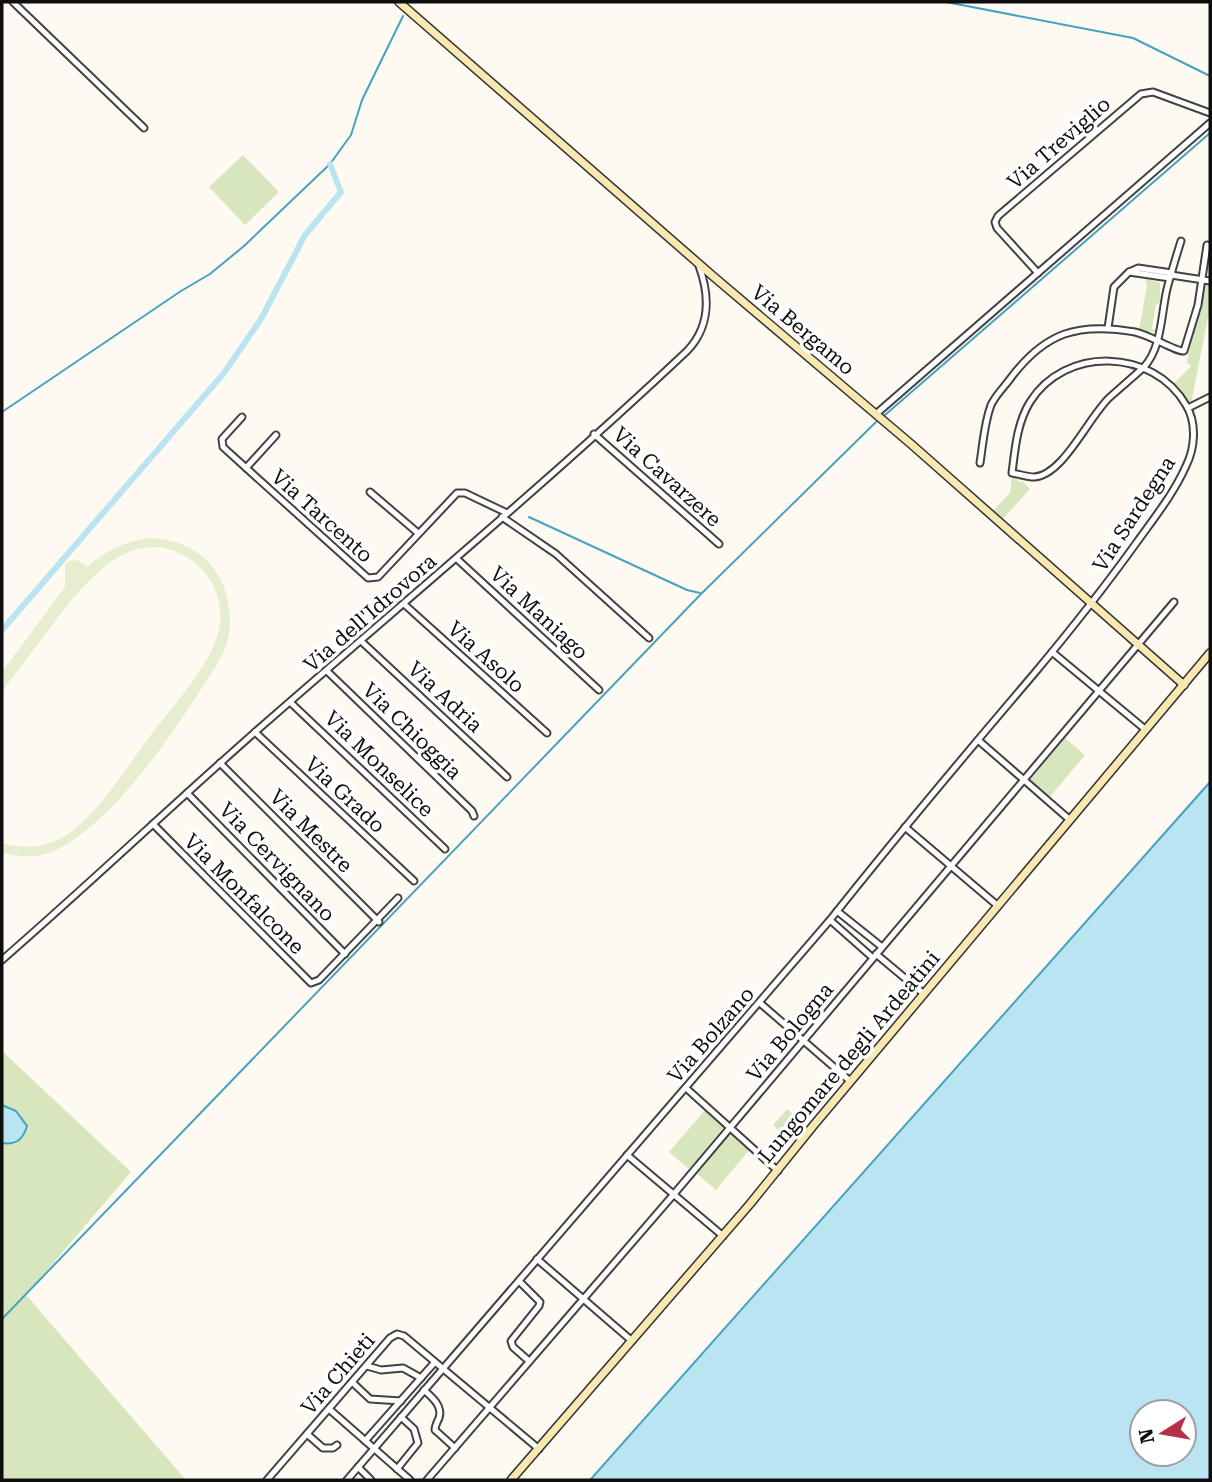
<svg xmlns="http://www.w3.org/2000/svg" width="1212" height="1482" viewBox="0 0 1212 1482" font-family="'Roboto Serif',serif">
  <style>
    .green { fill: #d8e6be }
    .pitch { fill: #e7eecf }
    .water { fill: #bae4f1; stroke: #47a1c2; stroke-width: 2; fill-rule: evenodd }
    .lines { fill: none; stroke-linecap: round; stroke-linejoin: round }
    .stream { stroke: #47a1c2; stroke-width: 2 }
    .canal { stroke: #bae4f1; stroke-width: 6 }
    .street-casing { stroke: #424242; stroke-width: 9 }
    .secondary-casing { stroke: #313131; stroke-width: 10 }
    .street { stroke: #fff; stroke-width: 5 }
    .secondary { stroke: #f8e8b2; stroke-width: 7 }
    .labels { text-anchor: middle; stroke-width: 7; stroke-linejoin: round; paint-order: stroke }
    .street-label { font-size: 21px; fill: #0f0f0f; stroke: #fff }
  </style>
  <rect width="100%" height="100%" fill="#fefaf2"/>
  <g class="green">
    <polygon points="243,155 279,192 245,225 209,187"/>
    <polygon points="1145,279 1160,282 1160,302 1156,304 1152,329 1156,330 1153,332 1139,330 1147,285"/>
    <path d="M1205,284H1210V307L1191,404L1174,383L1191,366L1187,362C1192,335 1201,310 1205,284Z"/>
    <polygon points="1012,476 1019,477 1018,482 1022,481 1030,489 1001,521 992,512 1010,493"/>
    <polygon points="1065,738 1085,755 1050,797 1030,780"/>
    <polygon points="2,1051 131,1172 26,1295 186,1480 2,1480"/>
    <polygon points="787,1109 806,1126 792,1142 773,1125"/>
    <polygon points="705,1110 724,1127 689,1169 669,1152"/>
    <polygon points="730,1133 750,1149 716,1190 697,1174"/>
  </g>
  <path class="pitch" d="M149,538C192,539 224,565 229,608C230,618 231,629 228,639C223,658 210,675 200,691C166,743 111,824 54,851C38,858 18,858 2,852V843C25,850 48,847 68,834C100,812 126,767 150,736C169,711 191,687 207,659C213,649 218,636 220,624C223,602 213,577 195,563C133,516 84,584 50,628C34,649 18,670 2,691V672L65,587V565L68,561L77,560L87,567C105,551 125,541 149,538Z"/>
  <g class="water">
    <path d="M1210,782V1480H590ZM1142,1412H1184V1454H1142Z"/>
    <path d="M2,1105L16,1111L27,1126C23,1140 16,1145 2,1143Z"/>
  </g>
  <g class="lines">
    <g class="stream">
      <polyline points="946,2 1133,38 1210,76"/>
      <polyline points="2,412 181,291 210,274 244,246 330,164 351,135 362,100 403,16"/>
      <polyline points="885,415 1210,133"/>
      <polyline points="529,517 687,590 700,593"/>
      <polyline points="2,1319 701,594 877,421"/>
    </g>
    <polyline class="canal" points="2,630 224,373 261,319 305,235 341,192 330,164"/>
    <g class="street-casing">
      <g id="street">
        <polyline points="13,2 144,128"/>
        <polyline points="1038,273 997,228 995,222 998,216 1141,94 1153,92 1210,113"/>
        <polyline points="1171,275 1210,281"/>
        <polyline points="1170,278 1129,272 1138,268 1172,273"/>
        <polyline points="1108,328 1114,287 1129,272"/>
        <polyline points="1188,408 1210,397"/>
        <polyline points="876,414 1210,123"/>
        <polyline points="242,417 222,439 223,447 368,578 378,577 457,493 465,493 507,513"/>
        <polyline points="594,434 719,544"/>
        <path d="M980,463C983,444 984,424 991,405C995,396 1004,387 1010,379C1045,332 1078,322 1135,332C1150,335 1176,352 1184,351L1198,305L1207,245"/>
        <polyline points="246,468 276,435"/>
        <polyline points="370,492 418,533"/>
        <polyline points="502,517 556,554 649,638"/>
        <polyline points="457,559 599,690"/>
        <polyline points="404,604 547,733"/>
        <polyline points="361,641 507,777"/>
        <polyline points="1052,652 1146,730"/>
        <polyline points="327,671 472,811 474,816"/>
        <polyline points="290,702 445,849"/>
        <polyline points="255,732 414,881"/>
        <polyline points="978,740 1070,820"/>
        <polyline points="220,763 379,922"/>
        <polyline points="187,793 345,954"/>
        <polyline points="153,824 311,983 319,980 398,898"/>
        <polyline points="905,827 998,906"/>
        <polyline points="837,911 882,947"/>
        <polyline points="830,920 873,958"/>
        <polyline points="876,954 924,994"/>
        <path d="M2,960C87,886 169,808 254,733C399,606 547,483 687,351C710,327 710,296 699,266"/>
        <polyline points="760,1003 850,1081"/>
        <polyline points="686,1088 778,1171"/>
        <polyline points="627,1155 723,1236"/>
        <polyline points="537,1259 632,1341"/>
        <polyline points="519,1281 540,1302 539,1306 511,1341 513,1347 529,1361"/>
        <polyline points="367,1366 381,1370 403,1368 421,1378"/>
        <polyline points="352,1382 370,1399 401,1401"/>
        <path d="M424,1390C432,1397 443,1406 439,1418C437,1422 435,1426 435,1430L455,1448"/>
        <polyline points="329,1409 410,1480"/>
        <polyline points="307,1434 323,1448 333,1448 337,1445"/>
        <polyline points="365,1441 435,1362"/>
        <polyline points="358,1467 371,1480"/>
        <polyline points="397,1469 418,1443 414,1429 401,1417"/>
        <polyline points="267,1480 390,1338 397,1334 404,1336 539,1449"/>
        <path d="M347,1480L830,920C896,837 964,756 1033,675C1069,632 1104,588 1137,542C1155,517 1174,493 1186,466C1195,448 1197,423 1186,405C1153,348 1065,346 1030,402C1017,423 1015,449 1012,473C1019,474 1027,477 1034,477C1063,476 1089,416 1110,397L1143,368C1162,349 1161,314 1167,289C1171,273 1176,257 1181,241"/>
        <polyline points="427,1480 674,1194 1174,602"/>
      </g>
    </g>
    <g class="secondary-casing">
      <g id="secondary">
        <polyline points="399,2 714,277 911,444 1184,685"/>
        <polyline points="511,1480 750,1204 813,1126 1210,653"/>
      </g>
    </g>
    <use href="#street" class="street"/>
    <use href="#secondary" class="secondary"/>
  </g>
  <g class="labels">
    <g class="street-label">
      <text transform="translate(1059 143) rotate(-41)" y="7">Via Treviglio</text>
      <text transform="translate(803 330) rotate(40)" y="7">Via Bergamo</text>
      <text transform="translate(667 477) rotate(42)" y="7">Via Cavarzere</text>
      <text transform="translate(1134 514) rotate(-57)" y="7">Via Sardegna</text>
      <text transform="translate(322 516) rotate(42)" y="7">Via Tarcento</text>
      <text transform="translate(370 613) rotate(-41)" y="7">Via dell'Idrovora</text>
      <text transform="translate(539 613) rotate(43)" y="7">Via Maniago</text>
      <text transform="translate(486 657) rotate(42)" y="7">Via Asolo</text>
      <text transform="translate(445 697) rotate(43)" y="7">Via Adria</text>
      <text transform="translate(412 731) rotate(44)" y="7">Via Chioggia</text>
      <text transform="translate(379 764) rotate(44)" y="7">Via Monselice</text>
      <text transform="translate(345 795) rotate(43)" y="7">Via Grado</text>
      <text transform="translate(311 831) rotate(45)" y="7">Via Mestre</text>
      <text transform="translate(277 862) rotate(46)" y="7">Via Cervignano</text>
      <text transform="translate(244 894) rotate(45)" y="7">Via Monfalcone</text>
      <text transform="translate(790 1032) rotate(-50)" y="7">Via Bologna</text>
      <text transform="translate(711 1035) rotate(-49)" y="7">Via Bolzano</text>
      <text transform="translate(849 1057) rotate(-50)" y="7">Lungomare degli Ardeatini</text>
      <text transform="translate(338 1374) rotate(-49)" y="7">Via Chieti</text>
    </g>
  </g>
  <rect width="1212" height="1482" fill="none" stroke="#0f0f0f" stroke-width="7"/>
  <g transform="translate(1163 1433) rotate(259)"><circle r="33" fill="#ffffff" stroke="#9f9f9f" stroke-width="2"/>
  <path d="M0-5L12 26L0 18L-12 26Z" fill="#b43248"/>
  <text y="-10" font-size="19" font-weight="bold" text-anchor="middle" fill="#0f0f0f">N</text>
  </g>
</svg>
